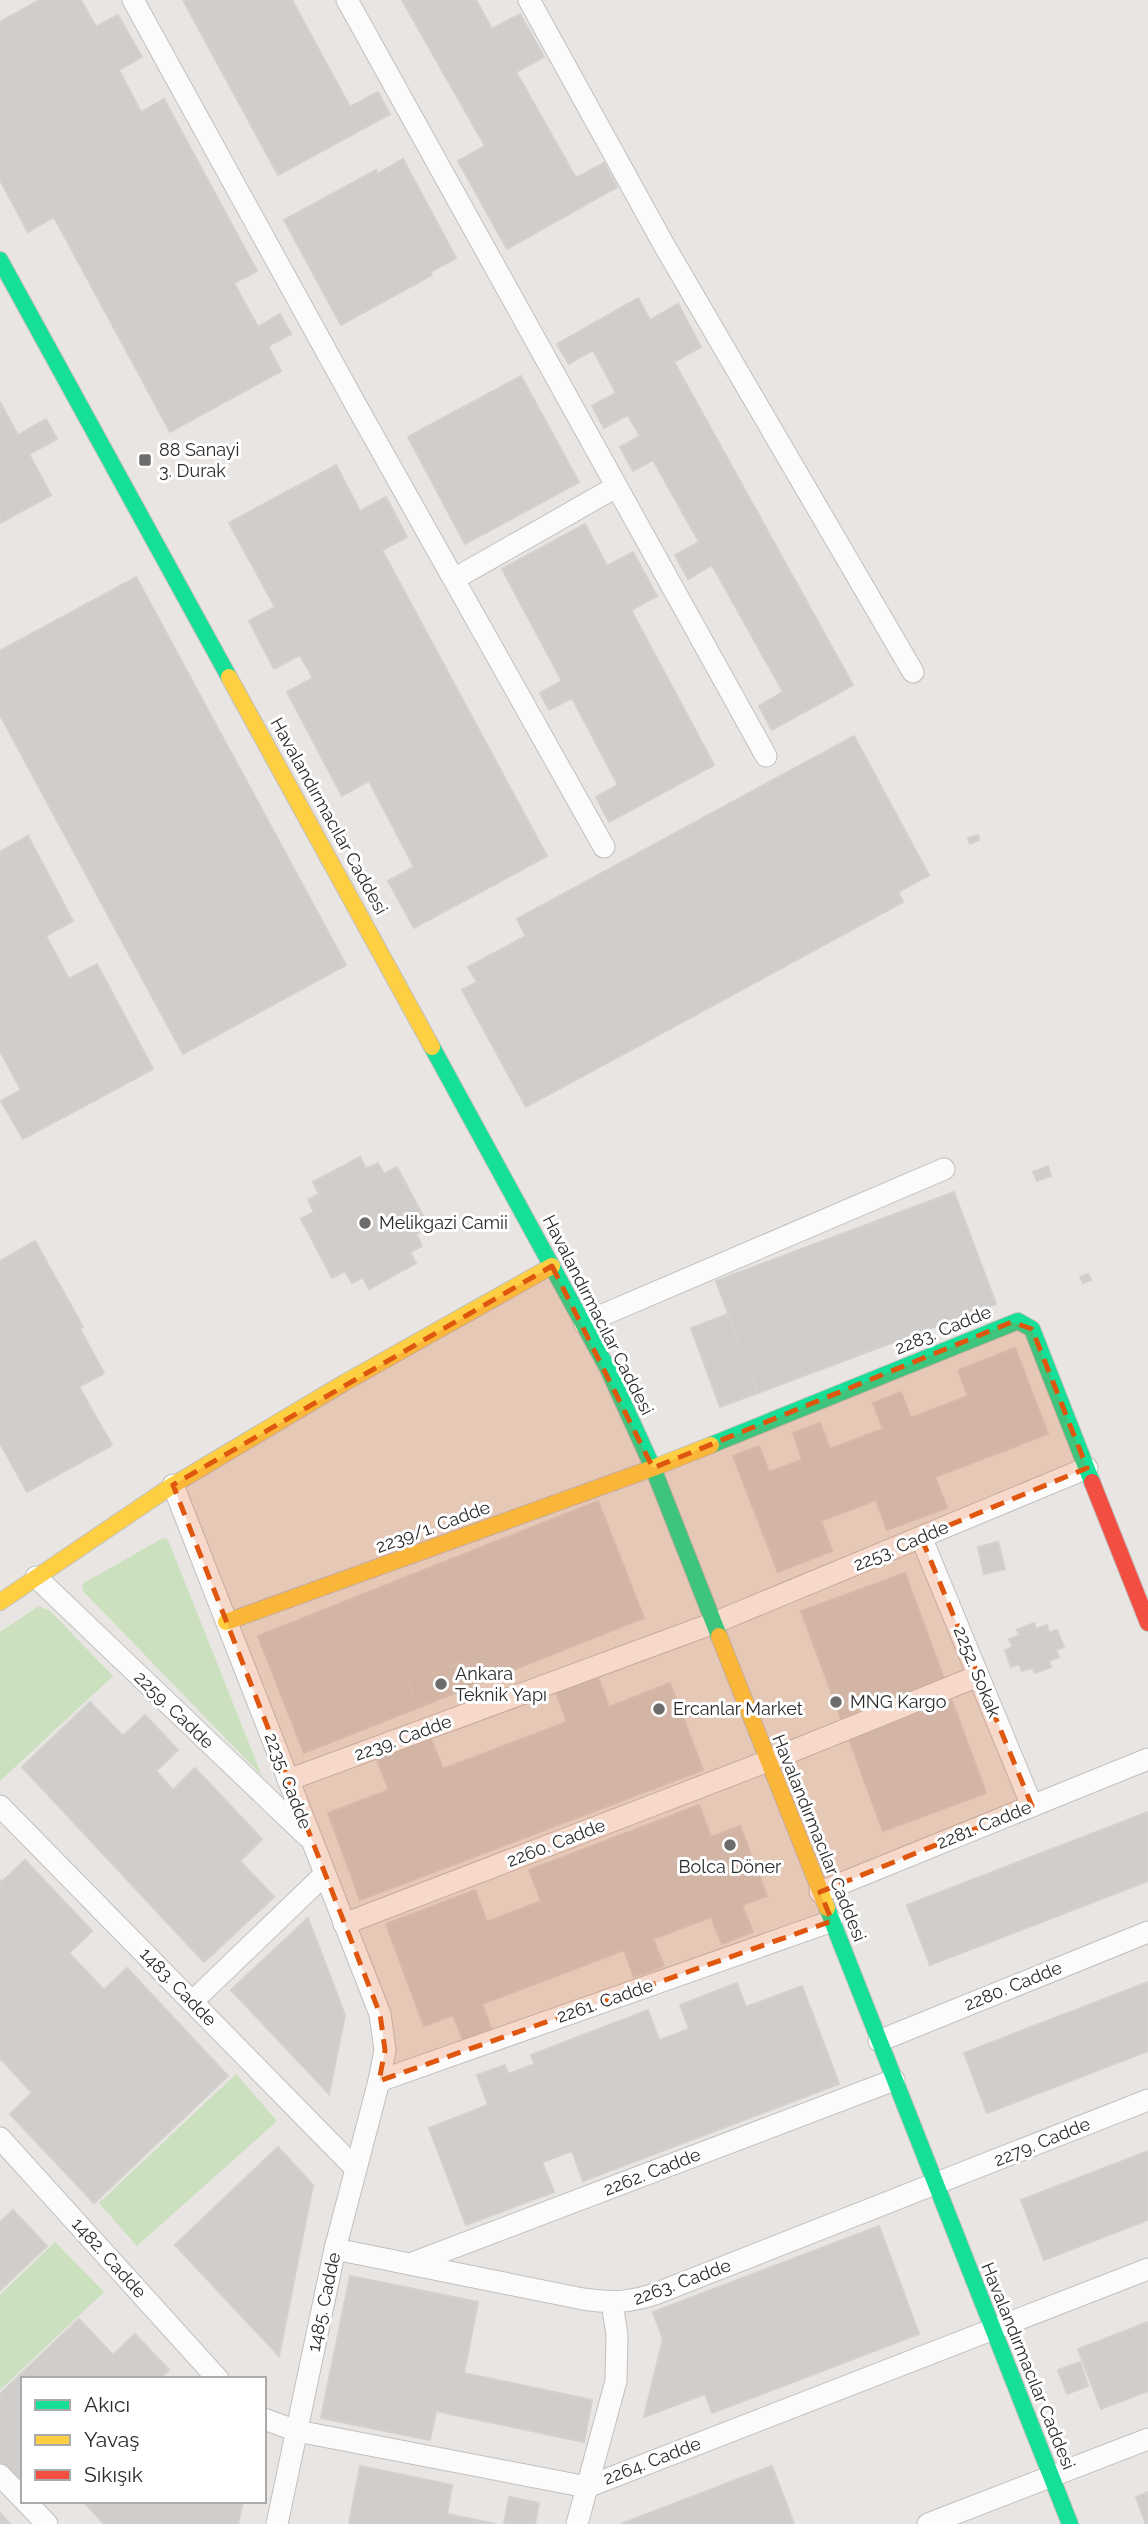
<svg xmlns="http://www.w3.org/2000/svg" width="1148" height="2524" viewBox="0 0 1148 2524" font-family="Raleway,sans-serif">
  <style>
    .green { fill: #cbe0be }
    .building { fill: #d0cdcb; stroke: #d3d1ce; stroke-width: 2 }
    .lines { fill: none; stroke-linecap: round; stroke-linejoin: round }
    .street-casing { stroke: #c1c0c0; stroke-width: 23 }
    .fast-casing { stroke: #c1c0c0; stroke-width: 18 }
    .slow-casing { stroke: #c1c0c0; stroke-width: 18 }
    .jam-casing { stroke: #c1c0c0; stroke-width: 18 }
    .street { stroke: #fcfbfb; stroke-width: 21 }
    .fast { stroke: #16e098; stroke-width: 16 }
    .slow { stroke: #ffcf43; stroke-width: 16 }
    .jam { stroke: #f24e42; stroke-width: 16 }
    .marked { fill: #df570e; fill-opacity: 0.2; stroke: #df570e; stroke-width: 5; stroke-dasharray: 14 9; stroke-linejoin: round }
    .poi-dot { fill: #6d6c6b; stroke: #fff; stroke-width: 2.5 }
    .labels { text-anchor: middle; stroke-width: 6; stroke-linejoin: round; paint-order: stroke }
    .poi-label { font-size: 18px; fill: #2b2b2b; stroke: #fff; text-anchor: start }
    .street-label { font-size: 18px; fill: #2b2b2b; stroke: #fff }
  </style>
  <rect width="100%" height="100%" fill="#e8e5e2"/>
  <g class="green">
    <polygon points="163,1538 168,1540 262,1776 83,1591 82,1584"/>
    <polygon points="39,1606 50,1611 113,1676 0,1781 0,1632"/>
    <polygon points="236,2074 277,2121 137,2246 99,2203"/>
    <polygon points="55,2242 104,2292 0,2390 0,2295"/>
  </g>
  <g class="building">
    <polygon points="40,0 81,0 96,27 118,15 142,57 119,70 141,112 164,99 257,271 234,283 258,327 280,314 291,334 268,346 281,371 170,432 54,217 28,232 0,180 0,22"/>
    <polygon points="183,0 292,0 350,107 378,92 390,114 278,175"/>
    <polygon points="402,0 476,0 492,29 520,14 544,57 516,72 576,178 604,163 617,187 507,249 458,161 485,146"/>
    <polygon points="403,159 456,258 430,272 432,275 341,325 284,220 376,170 377,174"/>
    <polygon points="638,298 650,320 678,304 701,347 674,362 853,685 772,730 759,706 783,692 712,565 688,579 675,555 699,542 653,460 633,471 620,447 640,436 628,415 604,428 592,406 616,393 593,350 569,364 557,344"/>
    <polygon points="521,376 579,482 465,544 408,437"/>
    <polygon points="0,402 18,435 46,419 57,439 29,454 51,495 0,523"/>
    <polygon points="336,465 360,511 386,497 407,537 382,550 547,856 414,928 388,881 414,867 369,781 342,796 287,692 313,678 300,655 274,669 249,621 275,607 229,523"/>
    <polygon points="585,524 607,566 633,552 657,596 631,610 714,765 609,822 596,797 618,785 572,698 549,710 540,693 562,681 502,569"/>
    <polygon points="136,577 346,965 183,1054 0,715 0,651"/>
    <polygon points="854,736 929,875 898,892 903,902 526,1107 462,990 477,982 468,967 526,936 517,919"/>
    <polygon points="978,835 979,840 970,844 968,838"/>
    <polygon points="28,836 73,921 46,936 69,979 97,964 153,1069 23,1139 1,1101 21,1090 0,1051 0,852"/>
    <polygon points="360,1157 366,1169 378,1163 384,1174 397,1167 429,1227 416,1234 422,1246 410,1252 416,1263 369,1289 363,1277 352,1283 345,1271 332,1278 301,1219 314,1212 308,1200 319,1194 313,1182"/>
    <polygon points="1048,1166 1051,1176 1037,1181 1033,1172"/>
    <polygon points="954,1192 996,1304 758,1393 716,1281"/>
    <polygon points="35,1241 83,1327 80,1329 104,1373 79,1387 112,1445 27,1492 0,1443 0,1261"/>
    <polygon points="1088,1274 1091,1280 1083,1283 1080,1277"/>
    <polygon points="728,1314 758,1393 720,1407 691,1328"/>
    <polygon points="1015,1348 1048,1434 935,1477 947,1508 887,1530 876,1500 821,1521 832,1551 778,1572 733,1456 759,1446 769,1472 802,1460 793,1433 820,1423 830,1449 883,1429 873,1403 901,1392 911,1418 968,1396 958,1370"/>
    <polygon points="598,1501 644,1618 304,1753 258,1636"/>
    <polygon points="998,1542 1005,1569 984,1574 978,1547"/>
    <polygon points="905,1573 944,1679 841,1718 801,1611"/>
    <polygon points="1034,1623 1036,1629 1047,1625 1049,1633 1057,1630 1064,1647 1056,1650 1059,1657 1049,1661 1051,1667 1035,1673 1032,1668 1022,1671 1019,1664 1011,1667 1005,1650 1013,1647 1009,1639 1020,1635 1017,1630"/>
    <polygon points="464,1661 473,1686 418,1707 408,1682"/>
    <polygon points="598,1676 609,1707 670,1683 703,1770 360,1900 328,1813 389,1790 377,1760 431,1739 443,1769 567,1722 556,1692"/>
    <polygon points="952,1701 986,1793 883,1831 849,1739"/>
    <polygon points="90,1702 123,1736 145,1715 178,1750 156,1771 173,1790 195,1768 262,1839 240,1861 274,1897 204,1962 22,1767"/>
    <polygon points="699,1805 711,1837 740,1826 767,1896 742,1905 753,1932 722,1944 711,1917 653,1939 664,1966 634,1977 624,1950 482,2004 492,2031 464,2042 453,2015 424,2026 386,1924 475,1890 487,1922 541,1901 529,1870"/>
    <polygon points="1148,1812 1148,1881 930,1965 907,1905"/>
    <polygon points="25,1860 92,1931 69,1953 104,1990 127,1968 228,2076 94,2203 10,2114 32,2093 0,2058 0,1880 2,1882"/>
    <polygon points="308,1918 345,2015 329,2094 231,1990"/>
    <polygon points="1148,1982 1148,2051 987,2113 964,2053"/>
    <polygon points="737,1983 746,2007 802,1986 839,2084 583,2181 572,2151 542,2162 554,2192 466,2225 429,2128 488,2105 477,2075 505,2065 508,2074 535,2064 531,2055 648,2010 659,2040 689,2029 680,2005"/>
    <polygon points="278,2147 313,2185 279,2356 175,2245"/>
    <polygon points="1148,2151 1148,2220 1044,2260 1021,2200"/>
    <polygon points="13,2210 47,2246 0,2290 0,2222"/>
    <polygon points="879,2226 919,2334 712,2413 705,2394 644,2417 663,2339 653,2312"/>
    <polygon points="350,2276 478,2302 464,2373 592,2400 584,2442 436,2411 430,2440 321,2418"/>
    <polygon points="79,2319 113,2355 135,2334 169,2370 159,2379 23,2379 23,2486 0,2462 0,2394"/>
    <polygon points="1148,2322 1148,2391 1101,2409 1078,2349"/>
    <polygon points="1080,2362 1088,2386 1067,2394 1058,2370"/>
    <polygon points="360,2466 452,2485 447,2514 496,2524 349,2524"/>
    <polygon points="772,2466 794,2524 621,2524"/>
    <polygon points="1148,2492 1148,2524 1146,2524 1136,2497"/>
    <polygon points="509,2497 539,2503 535,2524 504,2524"/>
    <polygon points="83,2501 243,2501 238,2524 104,2524"/>
    <polygon points="0,2513 10,2524 0,2524"/>
  </g>
  <g class="lines">
    <g class="street-casing">
      <g id="street">
        <polyline points="133,0 357,407 604,847"/>
        <polyline points="347,0 766,756"/>
        <polyline points="529,0 664,245 913,672"/>
        <polyline points="454,579 616,487"/>
        <polyline points="584,1323 944,1169"/>
        <polyline points="173,1485 380,2014 385,2050 379,2081 335,2249 277,2524"/>
        <polyline points="921,1537 1032,1806"/>
        <polyline points="36,1577 308,1837"/>
        <polyline points="288,1780 714,1623 1087,1468"/>
        <polyline points="0,1806 355,2168"/>
        <polyline points="820,1892 1148,1759"/>
        <polyline points="344,1924 768,1761 978,1676"/>
        <polyline points="192,2002 325,1874"/>
        <polyline points="879,2041 1148,1932"/>
        <polyline points="379,2081 832,1921"/>
        <polyline points="0,2138 218,2379"/>
        <path d="M335,2249L583,2299C611,2303 627,2303 655,2294L1148,2100"/>
        <polyline points="410,2264 894,2080"/>
        <polyline points="264,2419 297,2431 587,2487 1148,2269"/>
        <polyline points="0,2475 23,2499"/>
        <polyline points="25,2501 47,2524"/>
        <polyline points="577,2524 616,2381 617,2335 612,2303"/>
        <polyline points="928,2524 1148,2439"/>
      </g>
    </g>
    <g class="fast-casing">
      <g id="fast">
        <polyline points="0,260 229,677"/>
        <polyline points="432,1047 608,1369 653,1468 719,1636"/>
        <polyline points="711,1445 1018,1321 1032,1329 1092,1482"/>
        <polyline points="827,1908 1070,2524"/>
      </g>
    </g>
    <g class="slow-casing">
      <g id="slow">
        <polyline points="229,677 432,1047"/>
        <polyline points="0,1602 173,1485 344,1383 552,1266"/>
        <polyline points="226,1622 653,1468 711,1445"/>
        <polyline points="719,1636 827,1908"/>
      </g>
    </g>
    <g class="jam-casing">
      <polyline id="jam" points="1092,1482 1148,1623"/>
    </g>
    <use href="#street" class="street"/>
    <use href="#fast" class="fast"/>
    <use href="#slow" class="slow"/>
    <use href="#jam" class="jam"/>
  </g>
  <path class="marked" d="M552,1266L653,1468L1012,1322L1032,1329L1087,1468L921,1537L1032,1806L820,1892L832,1921L379,2081L385,2050L380,2014L173,1485Z"/>
  <g class="poi-dot">
    <rect x="138" y="453" width="14" height="14" rx="3.5"/>
    <circle cx="365" cy="1223" r="7"/>
    <circle cx="441" cy="1684" r="7"/>
    <circle cx="836" cy="1702" r="7"/>
    <circle cx="659" cy="1709" r="7"/>
    <circle cx="730" cy="1845" r="7"/>
  </g>
  <g class="labels">
    <g class="poi-label">
      <text x="159" y="456">88 Sanayi<tspan x="159" dy="21">3. Durak</tspan></text>
      <text x="379" y="1229">Melikgazi Camii</text>
      <text x="455" y="1680">Ankara<tspan x="455" dy="21">Teknik Yapı</tspan></text>
      <text x="850" y="1708">MNG Kargo</text>
      <text x="673" y="1715">Ercanlar Market</text>
      <text x="730" y="1873" text-anchor="middle">Bolca Döner</text>
    </g>
    <g class="street-label">
      <text transform="translate(329 816) rotate(61)" y="6">Havalandırmacılar Caddesi</text>
      <text transform="translate(598 1315) rotate(63)" y="6">Havalandırmacılar Caddesi</text>
      <text transform="translate(943 1330) rotate(-22)" y="6">2283. Cadde</text>
      <text transform="translate(433 1527) rotate(-20)" y="6">2239/1. Cadde</text>
      <text transform="translate(901 1546) rotate(-23)" y="6">2253. Cadde</text>
      <text transform="translate(977 1672) rotate(68)" y="6">2252. Sokak</text>
      <text transform="translate(174 1710) rotate(44)" y="6">2259. Cadde</text>
      <text transform="translate(403 1738) rotate(-20)" y="6">2239. Cadde</text>
      <text transform="translate(288 1781) rotate(69)" y="6">2235. Cadde</text>
      <text transform="translate(984 1825) rotate(-22)" y="6">2281. Cadde</text>
      <text transform="translate(819 1838) rotate(68)" y="6">Havalandırmacılar Caddesi</text>
      <text transform="translate(556 1843) rotate(-21)" y="6">2260. Cadde</text>
      <text transform="translate(1013 1986) rotate(-22)" y="6">2280. Cadde</text>
      <text transform="translate(178 1987) rotate(46)" y="6">1483. Cadde</text>
      <text transform="translate(605 2001) rotate(-19)" y="6">2261. Cadde</text>
      <text transform="translate(1042 2142) rotate(-22)" y="6">2279. Cadde</text>
      <text transform="translate(652 2172) rotate(-21)" y="6">2262. Cadde</text>
      <text transform="translate(109 2258) rotate(48)" y="6">1482. Cadde</text>
      <text transform="translate(682 2282) rotate(-20)" y="6">2263. Cadde</text>
      <text transform="translate(324 2302) rotate(-78)" y="6">1485. Cadde</text>
      <text transform="translate(1028 2366) rotate(68)" y="6">Havalandırmacılar Caddesi</text>
      <text transform="translate(652 2461) rotate(-21)" y="6">2264. Cadde</text>
    </g>
  </g>
  <rect x="21" y="2377" width="245" height="126" fill="#ffffff" stroke="#aaaaaa" stroke-width="2"/>
  <rect x="35" y="2400" width="35" height="10" fill="#16e098" stroke="#aaaaaa" stroke-width="2"/>
  <text x="84" y="2412" font-size="21" fill="#2b2b2b">Akıcı</text>
  <rect x="35" y="2435" width="35" height="10" fill="#ffcf43" stroke="#aaaaaa" stroke-width="2"/>
  <text x="84" y="2447" font-size="21" fill="#2b2b2b">Yavaş</text>
  <rect x="35" y="2470" width="35" height="10" fill="#f24e42" stroke="#aaaaaa" stroke-width="2"/>
  <text x="84" y="2482" font-size="21" fill="#2b2b2b">Sıkışık</text>
</svg>
